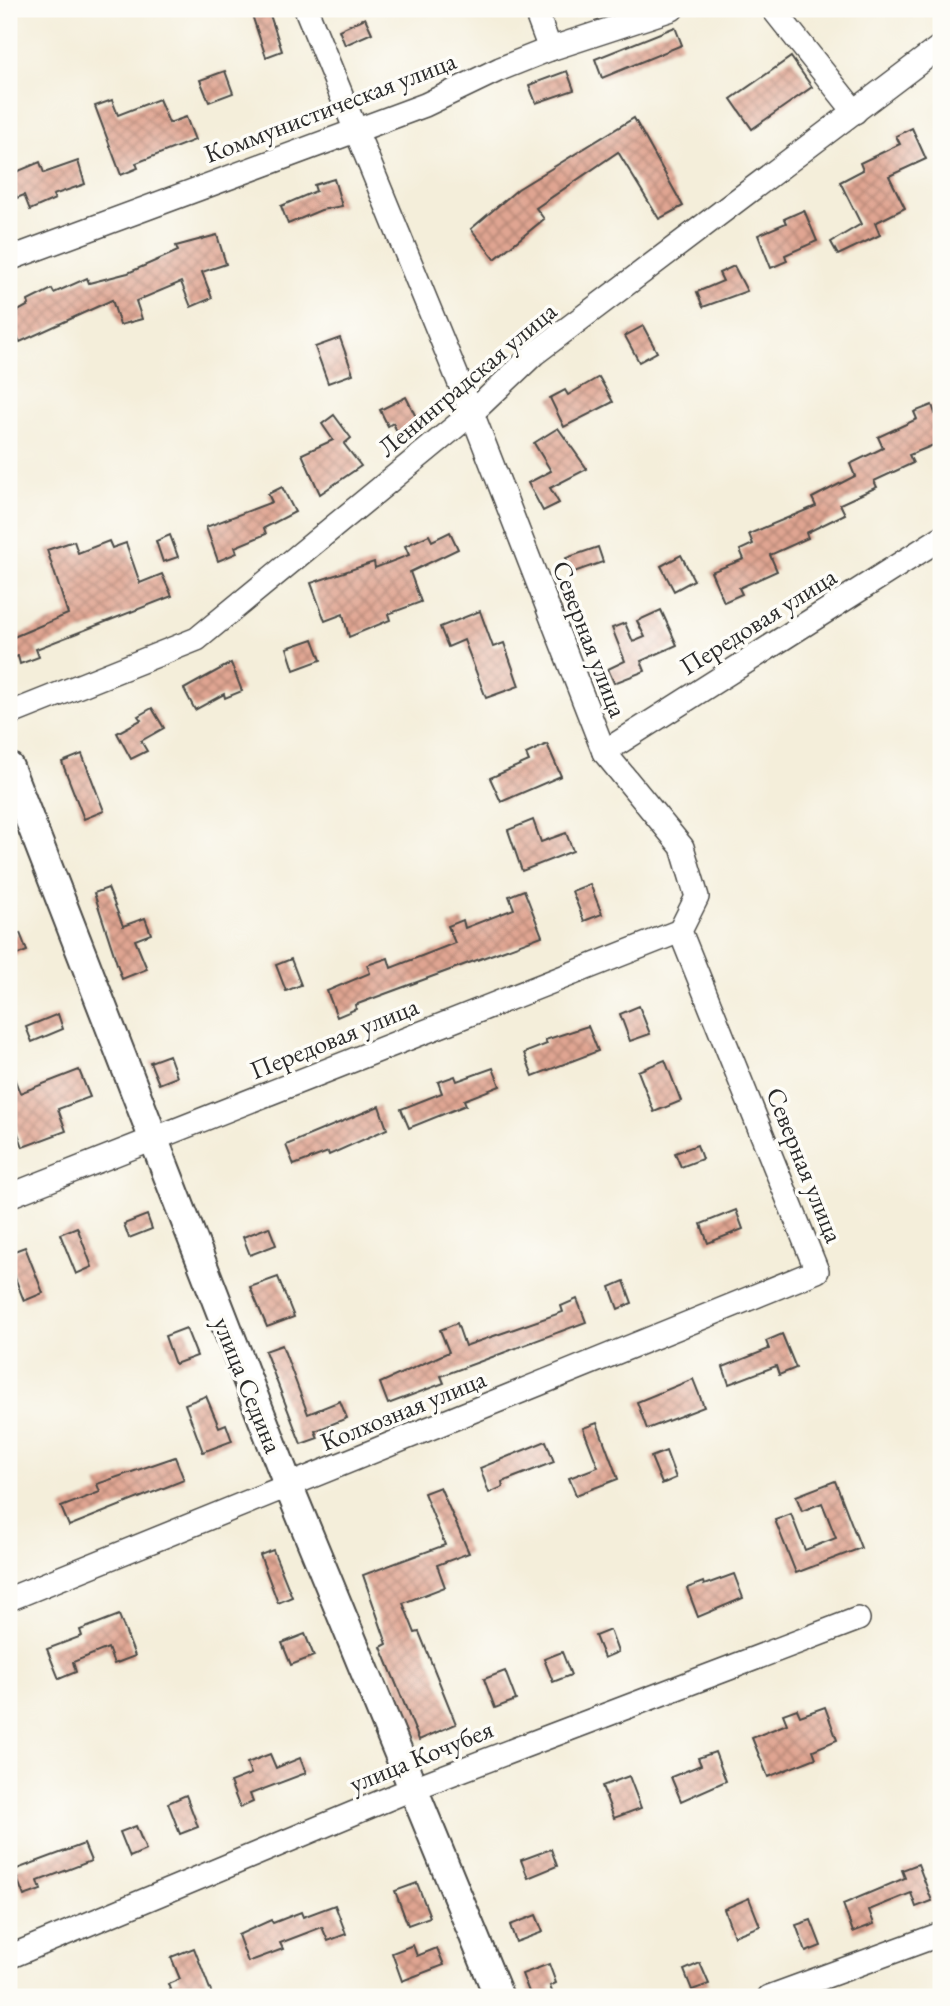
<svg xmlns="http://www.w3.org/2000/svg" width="950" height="2006" viewBox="0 0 950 2006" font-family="'EB Garamond',serif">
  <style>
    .building { fill: url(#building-cross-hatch) }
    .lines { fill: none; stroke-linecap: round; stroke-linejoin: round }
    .minor-casing { stroke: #494845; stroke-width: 26 }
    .major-casing { stroke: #494845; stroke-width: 32 }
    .minor { stroke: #fff; stroke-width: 23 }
    .major { stroke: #fff; stroke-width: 28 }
    .labels { text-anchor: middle; stroke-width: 7; stroke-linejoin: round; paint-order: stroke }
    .street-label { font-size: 26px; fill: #2b2b2b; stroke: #fdfcf7 }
  </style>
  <defs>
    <pattern id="building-cross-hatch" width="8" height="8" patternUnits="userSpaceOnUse" patternTransform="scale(1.75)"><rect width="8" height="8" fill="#e0a592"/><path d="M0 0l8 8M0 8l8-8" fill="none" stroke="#b68777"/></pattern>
  </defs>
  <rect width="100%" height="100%" fill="#fdfcf7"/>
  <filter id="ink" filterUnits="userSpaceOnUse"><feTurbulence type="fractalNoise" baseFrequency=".0143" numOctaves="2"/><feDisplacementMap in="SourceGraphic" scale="14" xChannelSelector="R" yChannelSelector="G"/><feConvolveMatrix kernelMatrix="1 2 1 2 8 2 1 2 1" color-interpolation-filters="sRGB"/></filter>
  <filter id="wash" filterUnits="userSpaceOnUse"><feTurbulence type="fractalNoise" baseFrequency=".00686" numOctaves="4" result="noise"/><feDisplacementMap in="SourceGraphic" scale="28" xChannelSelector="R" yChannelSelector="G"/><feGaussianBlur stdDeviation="1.57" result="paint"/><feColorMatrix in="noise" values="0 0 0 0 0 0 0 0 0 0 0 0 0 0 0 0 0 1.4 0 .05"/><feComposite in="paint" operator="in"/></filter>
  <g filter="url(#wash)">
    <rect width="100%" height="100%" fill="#f4eeda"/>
    <g id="blocks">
      <g class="building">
        <polygon points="250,9 268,9 282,51 266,57"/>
        <polygon points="365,18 372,33 345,45 339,30"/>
        <polygon points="675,27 682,45 602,78 595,59"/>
        <polygon points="791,57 812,87 752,129 731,99"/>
        <polygon points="225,71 233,93 209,102 200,80"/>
        <polygon points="567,71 574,90 536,103 529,85"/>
        <polygon points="159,99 169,123 186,117 195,140 136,163 138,168 121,175 95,106 112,100 118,115"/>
        <polygon points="634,118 683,206 659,219 618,152 536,208 544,219 495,259 471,229 518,189"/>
        <polygon points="912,128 926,159 889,176 905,208 875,223 880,235 838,255 831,242 861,224 840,182 863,170 860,163 900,144 896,136"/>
        <polygon points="78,161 85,184 53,195 55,199 30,210 24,195 17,198 9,175 40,162 44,173"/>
        <polygon points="334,179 342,206 321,210 288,224 281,206 316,191 314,185"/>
        <polygon points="804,210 817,241 785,255 787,261 771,268 758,235 786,223 784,219"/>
        <polygon points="217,235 226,264 202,272 212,298 191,307 181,282 136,301 142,319 120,325 112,300 20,342 9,322 9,316 29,305 28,301 52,289 54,293 87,278 89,283 128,273 178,251 176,246"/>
        <polygon points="734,266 747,291 703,307 697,292 723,281 719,273"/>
        <polygon points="643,326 657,352 639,362 625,336"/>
        <polygon points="340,338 353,374 328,383 315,347"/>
        <polygon points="599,377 613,402 564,427 550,398 565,390 568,395"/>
        <polygon points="406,397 420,425 399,436 393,423 388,426 380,410"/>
        <polygon points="932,405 941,429 941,442 909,455 913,463 874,481 877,487 840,504 845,514 806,533 808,538 770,555 777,571 739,588 742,594 724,602 711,572 744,559 740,550 753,544 749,534 816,506 812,498 855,476 850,464 883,448 878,437 917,419 914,412"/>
        <polygon points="334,415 351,438 344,444 361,466 320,494 302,454 333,440 322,424"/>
        <polygon points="558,428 587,469 550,488 559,503 543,511 528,483 551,471 534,443"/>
        <polygon points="282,487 295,512 264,528 266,534 235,547 237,553 218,561 206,527 272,502 268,494"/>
        <polygon points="450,532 458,549 410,572 421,602 388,614 390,620 349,637 343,614 325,621 311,583 374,562 375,568 409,555 405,546 429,535 432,541"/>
        <polygon points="170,535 178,557 163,562 156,541"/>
        <polygon points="74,541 78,553 109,541 112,548 126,543 140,583 162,574 172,596 36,649 39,657 20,664 18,656 9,659 9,639 68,614 47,550"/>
        <polygon points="598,547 603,562 571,573 566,558"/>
        <polygon points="681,555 694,580 674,591 661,566"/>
        <polygon points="661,610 677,645 641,661 645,671 614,683 608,669 625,661 612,628 625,623 633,642 645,637 637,621"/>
        <polygon points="480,611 493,647 504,643 519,686 486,698 464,640 448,647 440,627"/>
        <polygon points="313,639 321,660 294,670 287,648"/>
        <polygon points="231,663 242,691 225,698 224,694 195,710 184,689"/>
        <polygon points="152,708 164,728 141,741 147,751 131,759 117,733 141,720 138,716"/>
        <polygon points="547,744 561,776 501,802 490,778 529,761 526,754"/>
        <polygon points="82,754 104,811 84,819 62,762"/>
        <polygon points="533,820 541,842 566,833 573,851 522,871 508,830"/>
        <polygon points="590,884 602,914 584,921 572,891"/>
        <polygon points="108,888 123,926 145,918 151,934 135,940 147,969 122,979 94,893"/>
        <polygon points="524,890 542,936 355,1005 356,1009 337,1017 327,991 370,973 367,965 388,958 391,968 455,943 448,926 463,920 465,928 514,909 509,896"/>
        <polygon points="20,933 27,951 9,958 9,937"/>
        <polygon points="291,959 301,985 286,991 276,965"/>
        <polygon points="639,1006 650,1034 630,1041 620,1014"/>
        <polygon points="58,1014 63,1029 32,1042 26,1027"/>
        <polygon points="588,1026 598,1051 533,1076 524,1053 547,1044 545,1040"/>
        <polygon points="169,1055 177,1077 159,1084 150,1062"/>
        <polygon points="665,1060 681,1101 654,1112 638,1071"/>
        <polygon points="9,1066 20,1093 79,1070 90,1097 58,1109 66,1131 23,1147 9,1109"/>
        <polygon points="493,1068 500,1086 464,1100 466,1105 409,1128 401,1109 442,1093 438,1082 455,1076 457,1081"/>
        <polygon points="379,1106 387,1129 329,1155 328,1152 294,1165 286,1145"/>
        <polygon points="697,1145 702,1159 681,1167 675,1153"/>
        <polygon points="736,1210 743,1229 708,1243 701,1224"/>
        <polygon points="147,1215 152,1229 129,1238 124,1224"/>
        <polygon points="77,1227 92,1267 76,1274 60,1234"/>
        <polygon points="269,1227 276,1245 250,1255 243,1237"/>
        <polygon points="25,1247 43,1293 24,1301 9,1262 9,1253"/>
        <polygon points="278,1277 294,1317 267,1327 250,1287"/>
        <polygon points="624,1281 632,1303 618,1309 610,1287"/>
        <polygon points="577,1299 586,1322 441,1376 444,1383 388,1404 380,1383 449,1352 440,1330 457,1323 465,1346 563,1312 561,1306"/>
        <polygon points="186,1328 197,1356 175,1364 165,1336"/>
        <polygon points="782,1334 796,1368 779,1375 776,1366 729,1384 723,1367 769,1349 766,1341"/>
        <polygon points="282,1345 308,1414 340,1401 347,1418 315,1431 318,1438 301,1444 265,1351"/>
        <polygon points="693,1379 704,1407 647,1429 637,1402"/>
        <polygon points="206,1396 219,1427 226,1424 232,1441 203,1452 185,1404"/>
        <polygon points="597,1423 618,1479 576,1495 569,1478 598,1467 583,1428"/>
        <polygon points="546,1441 554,1462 502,1482 503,1487 489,1493 480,1468"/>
        <polygon points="666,1451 676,1478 662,1484 651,1457"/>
        <polygon points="175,1457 184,1480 69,1526 61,1507 100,1492 97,1484"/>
        <polygon points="835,1481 861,1548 796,1573 775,1520 791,1514 805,1550 836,1538 822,1503 802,1511 796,1496"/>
        <polygon points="440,1487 469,1553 437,1565 445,1587 403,1603 415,1633 419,1632 456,1724 419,1740 381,1647 387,1644 363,1575 445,1545 424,1493"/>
        <polygon points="273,1550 292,1597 278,1603 260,1555"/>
        <polygon points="734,1574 743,1598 698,1617 687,1588 703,1582 704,1585"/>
        <polygon points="119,1615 135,1656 114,1664 108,1648 73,1662 76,1672 59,1679 47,1649 82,1636 80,1630"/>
        <polygon points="610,1630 618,1652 604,1658 595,1636"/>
        <polygon points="305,1634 314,1656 291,1665 282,1643"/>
        <polygon points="562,1652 571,1675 553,1682 544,1659"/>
        <polygon points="505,1671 516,1700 495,1708 484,1679"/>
        <polygon points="825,1707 837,1740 813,1750 816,1758 768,1777 752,1738 787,1724 783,1714 797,1709 800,1716"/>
        <polygon points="715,1752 726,1781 681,1801 671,1777 701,1765 698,1758"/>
        <polygon points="270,1754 276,1768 300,1758 306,1773 250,1794 253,1802 240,1808 230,1782 251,1774 247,1763"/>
        <polygon points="629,1776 641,1808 614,1818 602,1786"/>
        <polygon points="186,1795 198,1827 180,1834 168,1803"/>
        <polygon points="136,1826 146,1850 130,1857 120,1832"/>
        <polygon points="84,1844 91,1861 38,1881 41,1890 24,1896 14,1870"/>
        <polygon points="551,1849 557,1866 528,1878 521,1860"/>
        <polygon points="918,1864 932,1901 916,1907 911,1893 869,1910 874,1924 853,1932 843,1904 905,1878 902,1870"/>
        <polygon points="417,1883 430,1917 408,1925 395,1891"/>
        <polygon points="749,1898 760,1926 734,1936 724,1909"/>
        <polygon points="335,1905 346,1934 328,1941 322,1927 280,1943 283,1949 248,1962 238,1935 271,1920 273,1923 301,1912 303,1917"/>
        <polygon points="536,1915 543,1932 516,1942 510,1925"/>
        <polygon points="811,1920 821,1946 806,1952 796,1925"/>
        <polygon points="413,1945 417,1956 437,1948 444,1965 402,1981 392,1953"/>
        <polygon points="194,1948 213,1997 173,1997 168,1984 180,1979 171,1957"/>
        <polygon points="700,1963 709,1984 692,1990 684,1970"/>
        <polygon points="549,1964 556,1983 550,1986 554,1997 531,1997 522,1974"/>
      </g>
    </g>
  </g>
  <g filter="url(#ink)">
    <use href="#blocks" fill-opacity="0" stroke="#494845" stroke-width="2"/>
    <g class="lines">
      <g class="minor-casing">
        <g id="minor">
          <polyline points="535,9 550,49"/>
          <polyline points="773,9 855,112"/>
          <polyline points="9,259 425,105 500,69 550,49 672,9"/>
          <polyline points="9,714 197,639 472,413 534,354 941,46"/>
          <polyline points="604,752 941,538"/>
          <polyline points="9,1196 680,931"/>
          <polyline points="9,1599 817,1271 680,931 697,897 682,847 604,752 472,413 306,9"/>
          <polyline points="9,1957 414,1788 858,1619"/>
          <polyline points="769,1997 941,1934"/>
        </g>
      </g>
      <g class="major-casing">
        <polyline id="major" points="9,767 289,1487 499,1997"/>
      </g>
      <use href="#minor" class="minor"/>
      <use href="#major" class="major"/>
    </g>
  </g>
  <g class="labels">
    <g class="street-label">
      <text transform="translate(330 107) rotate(-21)" y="9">Коммунистическая улица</text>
      <text transform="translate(467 379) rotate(-40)" y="9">Ленинградская улица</text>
      <text transform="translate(758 621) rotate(-32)" y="9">Передовая улица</text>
      <text transform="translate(590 639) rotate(69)" y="9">Северная улица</text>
      <text transform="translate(334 1038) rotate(-22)" y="9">Передовая улица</text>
      <text transform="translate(805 1165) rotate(68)" y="9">Северная улица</text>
      <text transform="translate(248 1385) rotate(68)" y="9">улица Седина</text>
      <text transform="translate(403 1410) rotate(-22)" y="9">Колхозная улица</text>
      <text transform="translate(421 1756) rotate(-22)" y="9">улица Кочубея</text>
    </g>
  </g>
  <rect width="950" height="2006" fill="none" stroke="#fdfcf7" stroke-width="35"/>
</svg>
